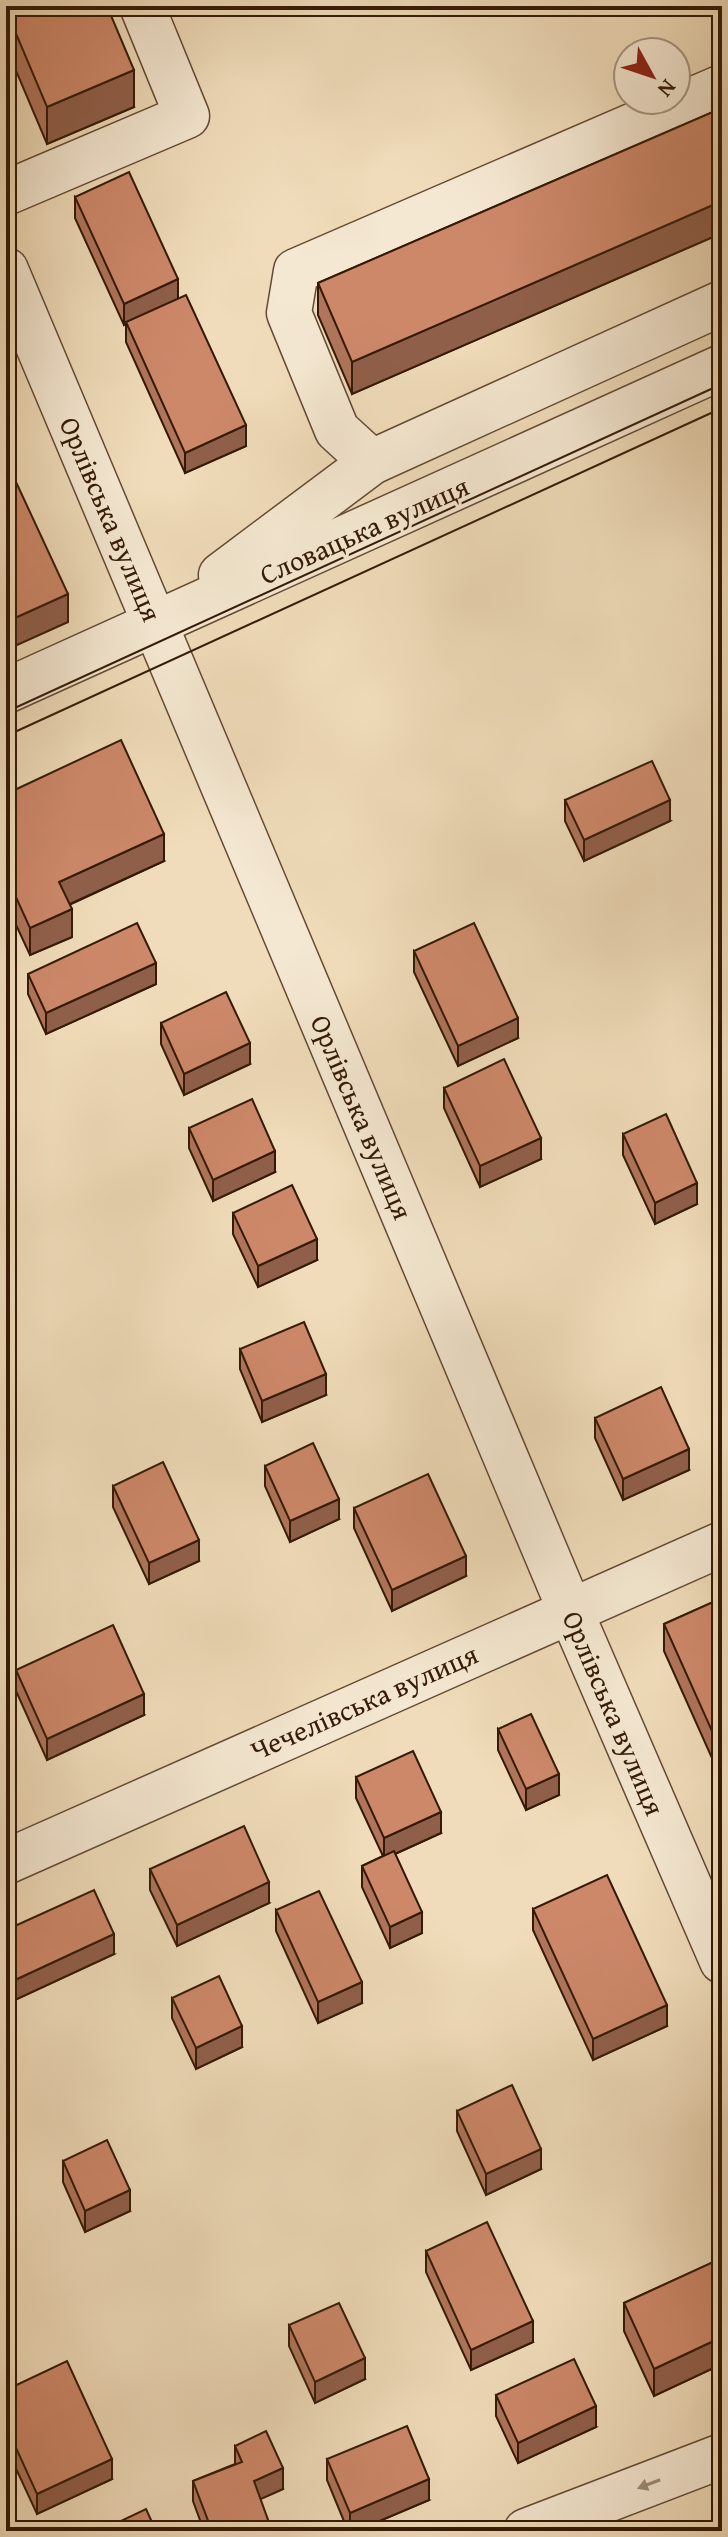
<svg xmlns="http://www.w3.org/2000/svg" width="728" height="2537" viewBox="0 0 728 2537" font-family="'Gentium Book Plus',serif">
  <style>
    .lines { fill: none; stroke-linecap: round; stroke-linejoin: round }
    .minor-casing { stroke: #634a33; stroke-width: 47 }
    .minor { stroke: #f5e8d2; stroke-width: 44 }
    .tram { stroke: #341a06; stroke-width: 2 }
    .wall { fill: #b0755b; stroke: #341a06; stroke-width: 2 }
    .shaded-wall { fill: #905f4a; stroke: #341a06; stroke-width: 2 }
    .building { fill: #cd886a; stroke: #341a06; stroke-width: 2 }
    .oneway { fill: #9e8b76 }
    .labels { text-anchor: middle; stroke-width: 6; stroke-linejoin: round; paint-order: stroke }
    .street-label { font-size: 28px; fill: #341a06; stroke: #f5e8d2 }
  </style>
  <rect width="100%" height="100%" fill="#f0dcba"/>
  <filter id="stains"><feTurbulence type="fractalNoise" baseFrequency=".0025" numOctaves="4"/><feColorMatrix values="0 0 0 0 .2 0 0 0 0 .09 0 0 0 0 .02 0 0 0 .5 -.17"/></filter>
  <radialGradient id="worn" r=".72"><stop offset=".6" stop-color="#630" stop-opacity="0"/><stop offset="1" stop-color="#630" stop-opacity=".3"/></radialGradient>
  <g class="lines">
    <g class="minor-casing">
      <g id="minor">
        <polyline points="6,193 187,116 142,6"/>
        <polyline points="6,270 570,1610 722,1961"/>
        <polyline points="372,462 337,430 289,313 296,271 722,87"/>
        <polyline points="221,575 372,462 722,303"/>
        <polyline points="6,691 722,367"/>
        <polyline points="6,1862 722,1544"/>
        <polyline points="526,2531 722,2456"/>
      </g>
    </g>
    <use href="#minor" class="minor"/>
    <g class="tram">
      <polyline points="6,712 722,384"/>
      <polyline points="6,736 722,408"/>
    </g>
  </g>
  <g class="wall">
    <polygon points="6,6 134,107 47,144 6,47"/>
    <polygon points="722,108 722,233 352,394 318,315 318,283"/>
    <polygon points="75,197 178,298 246,446 185,473 126,342 126,324 124,325 75,218"/>
    <polygon points="6,794 164,861 69,905 72,937 30,955 10,912"/>
    <polygon points="565,800 670,821 584,861 565,821"/>
    <polygon points="414,951 518,1038 458,1066 414,972"/>
    <polygon points="28,974 156,984 46,1034 28,994"/>
    <polygon points="161,1023 250,1064 184,1095 161,1044"/>
    <polygon points="444,1088 541,1159 480,1187 444,1108"/>
    <polygon points="189,1128 275,1172 213,1201 189,1148"/>
    <polygon points="623,1134 697,1204 655,1224 623,1155"/>
    <polygon points="233,1213 317,1260 258,1287 233,1234"/>
    <polygon points="240,1349 326,1395 262,1422 240,1369"/>
    <polygon points="595,1418 689,1470 623,1500 595,1438"/>
    <polygon points="265,1466 339,1519 290,1542 265,1486"/>
    <polygon points="113,1486 199,1561 149,1584 113,1507"/>
    <polygon points="354,1508 466,1576 392,1611 354,1528"/>
    <polygon points="722,1598 722,1775 720,1776 664,1651 664,1624"/>
    <polygon points="16,1670 144,1715 47,1760 16,1691"/>
    <polygon points="498,1729 559,1795 526,1810 498,1750"/>
    <polygon points="356,1777 441,1833 395,1854 422,1933 390,1948 362,1887 362,1866 383,1856 356,1798"/>
    <polygon points="150,1869 269,1903 177,1946 150,1890"/>
    <polygon points="533,1909 667,2026 593,2060 533,1930"/>
    <polygon points="276,1910 362,2003 318,2023 276,1931"/>
    <polygon points="6,1930 114,1954 15,2000 6,1980"/>
    <polygon points="172,1998 242,2047 196,2069 172,2018"/>
    <polygon points="457,2111 541,2169 486,2195 457,2131"/>
    <polygon points="63,2161 130,2211 85,2232 63,2182"/>
    <polygon points="426,2251 533,2342 471,2370 426,2272"/>
    <polygon points="722,2258 722,2364 654,2396 624,2331 624,2303"/>
    <polygon points="289,2325 365,2379 315,2403 289,2346"/>
    <polygon points="6,2390 112,2479 37,2514 6,2447"/>
    <polygon points="496,2395 596,2427 518,2463 496,2416"/>
    <polygon points="235,2446 283,2489 260,2499 272,2531 204,2531 193,2501 193,2481 235,2464"/>
    <polygon points="327,2459 429,2500 356,2531 348,2531 327,2480"/>
  </g>
  <g class="shaded-wall">
    <polygon points="134,70 134,107 47,144 47,107"/>
    <polygon points="722,201 722,233 352,394 352,362"/>
    <polygon points="178,279 178,300 124,325 124,304"/>
    <polygon points="246,425 246,446 185,473 185,453"/>
    <polygon points="68,594 68,622 6,650 6,622"/>
    <polygon points="670,800 670,821 584,861 584,840"/>
    <polygon points="164,834 164,861 59,909 59,882"/>
    <polygon points="10,884 10,912 6,914 6,886"/>
    <polygon points="72,909 72,937 30,955 30,928"/>
    <polygon points="156,963 156,984 46,1034 46,1013"/>
    <polygon points="518,1018 518,1038 458,1066 458,1046"/>
    <polygon points="250,1043 250,1064 184,1095 184,1074"/>
    <polygon points="541,1138 541,1159 480,1187 480,1166"/>
    <polygon points="275,1151 275,1172 213,1201 213,1180"/>
    <polygon points="697,1183 697,1204 655,1224 655,1203"/>
    <polygon points="317,1239 317,1260 258,1287 258,1266"/>
    <polygon points="326,1374 326,1395 262,1422 262,1401"/>
    <polygon points="689,1449 689,1470 623,1500 623,1479"/>
    <polygon points="339,1499 339,1519 290,1542 290,1521"/>
    <polygon points="199,1540 199,1561 149,1584 149,1563"/>
    <polygon points="466,1556 466,1576 392,1611 392,1590"/>
    <polygon points="144,1694 144,1715 47,1760 47,1739"/>
    <polygon points="722,1748 722,1775 720,1776 720,1749"/>
    <polygon points="559,1774 559,1795 526,1810 526,1789"/>
    <polygon points="441,1812 441,1833 384,1859 384,1838"/>
    <polygon points="269,1882 269,1903 177,1946 177,1925"/>
    <polygon points="422,1912 422,1933 390,1948 390,1927"/>
    <polygon points="114,1934 114,1954 15,2000 15,1980"/>
    <polygon points="362,1982 362,2003 318,2023 318,2002"/>
    <polygon points="667,2005 667,2026 593,2060 593,2039"/>
    <polygon points="242,2026 242,2047 196,2069 196,2048"/>
    <polygon points="541,2149 541,2169 486,2195 486,2174"/>
    <polygon points="130,2190 130,2211 85,2232 85,2211"/>
    <polygon points="533,2321 533,2342 471,2370 471,2350"/>
    <polygon points="722,2337 722,2364 654,2396 654,2369"/>
    <polygon points="365,2358 365,2379 315,2403 315,2382"/>
    <polygon points="596,2406 596,2427 518,2463 518,2443"/>
    <polygon points="112,2459 112,2479 37,2514 37,2494"/>
    <polygon points="283,2468 283,2489 254,2502 254,2481"/>
    <polygon points="429,2479 429,2500 356,2531 350,2531 350,2513"/>
  </g>
  <g class="building">
    <polygon points="6,6 107,6 134,70 47,107 6,10"/>
    <polygon points="722,108 722,201 352,362 318,283"/>
    <polygon points="129,172 178,279 124,304 75,197"/>
    <polygon points="186,295 246,425 185,453 126,322"/>
    <polygon points="16,482 68,594 6,622 6,487"/>
    <polygon points="121,740 164,834 59,882 72,909 30,928 10,884 6,886 6,794"/>
    <polygon points="652,761 670,800 584,840 565,800"/>
    <polygon points="137,923 156,963 46,1013 28,974"/>
    <polygon points="474,923 518,1018 458,1046 414,951"/>
    <polygon points="226,992 250,1043 184,1074 161,1023"/>
    <polygon points="504,1059 541,1138 480,1166 444,1088"/>
    <polygon points="252,1099 275,1151 213,1180 189,1128"/>
    <polygon points="666,1114 697,1183 655,1203 623,1134"/>
    <polygon points="292,1185 317,1239 258,1266 233,1213"/>
    <polygon points="304,1322 326,1374 262,1401 240,1349"/>
    <polygon points="661,1387 689,1449 623,1479 595,1418"/>
    <polygon points="313,1443 339,1499 290,1521 265,1466"/>
    <polygon points="163,1462 199,1540 149,1563 113,1486"/>
    <polygon points="428,1474 466,1556 392,1590 354,1508"/>
    <polygon points="722,1598 722,1748 720,1749 664,1624"/>
    <polygon points="113,1625 144,1694 47,1739 16,1670"/>
    <polygon points="531,1714 559,1774 526,1789 498,1729"/>
    <polygon points="413,1751 441,1812 384,1838 356,1777"/>
    <polygon points="244,1826 269,1882 177,1925 150,1869"/>
    <polygon points="394,1851 422,1912 390,1927 362,1866"/>
    <polygon points="607,1875 667,2005 593,2039 533,1909"/>
    <polygon points="94,1890 114,1934 15,1980 6,1960 6,1930"/>
    <polygon points="319,1891 362,1982 318,2002 276,1910"/>
    <polygon points="219,1976 242,2026 196,2048 172,1998"/>
    <polygon points="512,2085 541,2149 486,2174 457,2111"/>
    <polygon points="107,2140 130,2190 85,2211 63,2161"/>
    <polygon points="487,2222 533,2321 471,2350 426,2251"/>
    <polygon points="722,2258 722,2337 654,2369 624,2303"/>
    <polygon points="339,2303 365,2358 315,2382 289,2325"/>
    <polygon points="574,2359 596,2406 518,2443 496,2395"/>
    <polygon points="67,2361 112,2459 37,2494 6,2426 6,2390"/>
    <polygon points="407,2426 429,2479 350,2513 327,2459"/>
    <polygon points="266,2431 283,2468 254,2481 272,2531 212,2531 193,2481 242,2462 235,2446"/>
    <polygon points="146,2509 156,2531 100,2531"/>
  </g>
  <defs><path id="oneway-solid" d="M-6-.8H1V-3.2L6.5 0L1 3.2V.8H-6Z" transform="scale(2)"/></defs>
  <use class="oneway" href="#oneway-solid" transform="translate(649 2484) rotate(159)"/>
  <g class="labels">
    <g class="street-label">
      <text transform="translate(111 519) rotate(67)" y="10">Орлівська вулиця</text>
      <text transform="translate(364 530) rotate(-24)" y="10">Словацька вулиця</text>
      <text transform="translate(362 1117) rotate(67)" y="10">Орлівська вулиця</text>
      <text transform="translate(364 1702) rotate(-24)" y="10">Чечелівська вулиця</text>
      <text transform="translate(614 1713) rotate(67)" y="10">Орлівська вулиця</text>
    </g>
  </g>
  <rect width="728" height="2537" fill="none" stroke="#f0dcba" stroke-width="32"/>
  <rect x="8" y="8" width="712" height="2521" fill="none" stroke="#341a06" stroke-width="4"/>
  <rect x="16" y="16" width="696" height="2505" fill="none" stroke="#341a06" stroke-width="2"/>
  <g transform="translate(652 76) rotate(130)"><circle r="38" fill="#f5e8d2" stroke="#a89680" stroke-width="2"/>
  <path d="M0-6L14 30L0 20L-14 30Z" fill="#8f2418"/>
  <text y="-12" font-size="22" font-weight="bold" text-anchor="middle" fill="#341a06">N</text>
  </g>
  <rect width="100%" height="100%" filter="url(#stains)"/>
  <rect width="100%" height="100%" fill="url(#worn)"/>
</svg>
